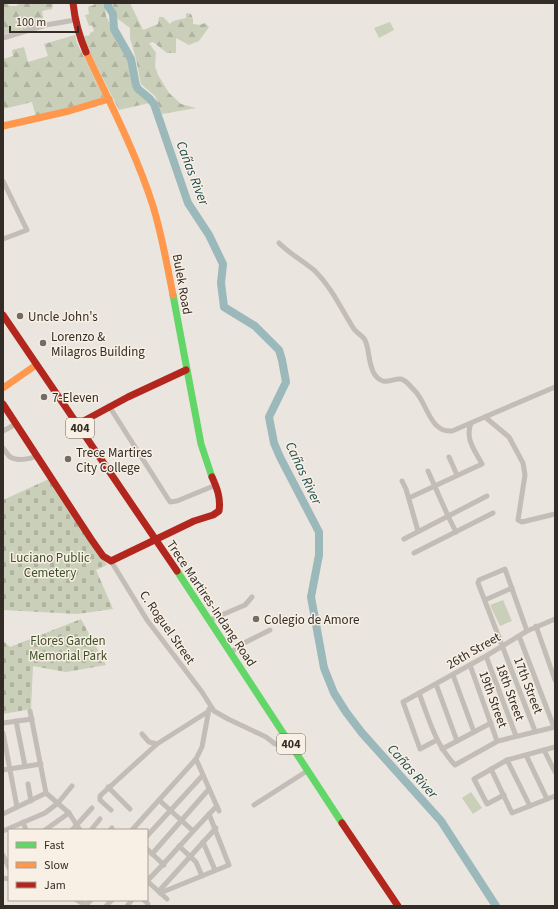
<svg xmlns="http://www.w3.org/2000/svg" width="558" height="909" viewBox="0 0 558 909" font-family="'Source Sans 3',sans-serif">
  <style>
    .forest { fill: url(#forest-firs) }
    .cemetery { fill: url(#cemetery-stones) }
    .garden { fill: #cacfb9 }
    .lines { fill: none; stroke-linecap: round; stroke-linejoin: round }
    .river { stroke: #9bb8ba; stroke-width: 8 }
    .street { stroke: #c3bdb7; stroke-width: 5 }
    .fast { stroke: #63d668; stroke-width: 7 }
    .slow { stroke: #ff974d; stroke-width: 7 }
    .jam { stroke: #b3261e; stroke-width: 7 }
    .poi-dot { fill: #736c66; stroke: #f8f0e4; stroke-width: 1.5 }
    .labels { text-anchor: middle; stroke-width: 3; stroke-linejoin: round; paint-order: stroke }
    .shield { fill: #f8f0e4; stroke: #6e665f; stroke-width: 1 }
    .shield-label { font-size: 12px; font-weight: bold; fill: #332b26 }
    .street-label { font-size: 13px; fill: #332b26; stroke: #f8f0e4 }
    .poi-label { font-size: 13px; fill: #332b26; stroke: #f8f0e4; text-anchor: start }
    .park-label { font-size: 13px; fill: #40502b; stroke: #f8f0e4 }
    .water-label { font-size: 14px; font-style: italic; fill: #1e4b52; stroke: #f8f0e4 }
  </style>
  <defs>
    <pattern id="forest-firs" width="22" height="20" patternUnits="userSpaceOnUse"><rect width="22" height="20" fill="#cacfb9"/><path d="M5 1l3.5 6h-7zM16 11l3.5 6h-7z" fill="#aeb29f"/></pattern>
    <pattern id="cemetery-stones" width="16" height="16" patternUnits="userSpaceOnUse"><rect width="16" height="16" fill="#cacfb9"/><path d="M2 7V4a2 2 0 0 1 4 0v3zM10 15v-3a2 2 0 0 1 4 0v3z" fill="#aeb29f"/></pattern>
  </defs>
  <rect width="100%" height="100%" fill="#eae5de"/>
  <g class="forest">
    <polygon points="3,3 6,3 10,6 16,6 20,3 34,4 53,3 52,9 42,11 44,23 3,35"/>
    <polygon points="94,3 105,3 106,16 129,60 133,82 136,90 149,103 119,110 82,37 90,35 90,33 94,31 92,25 89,26 85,15 89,14 88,7 94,5"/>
    <polygon points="112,3 130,3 143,30 158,24 159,17 163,17 170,24 173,21 186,18 186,13 191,14 193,19 193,24 200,25 205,23 209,27 199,41 189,45 176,38 176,53 167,53 153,42 149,43 156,53 155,66 158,75 169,93 181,104 196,108 162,114 155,96 141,84 136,59 130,38 130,28 118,19"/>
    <polygon points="75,35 77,43 104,98 36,117 32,102 3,109 3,59 13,56 12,50 24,47 28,62 48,56 44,44"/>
  </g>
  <g class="cemetery">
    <polygon points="49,479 107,565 96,570 113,609 77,614 3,610 3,500"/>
    <polygon points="81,619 106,665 66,672 33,666 31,709 3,714 3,641 10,647"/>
  </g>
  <g class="garden">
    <polygon points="390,22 394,30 379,38 374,28"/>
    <polygon points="503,600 512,621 500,626 490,605"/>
    <polygon points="471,792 482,808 473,814 462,798"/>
  </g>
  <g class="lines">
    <polyline class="river" points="108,3 108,6 113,14 114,29 131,59 136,85 138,89 149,98 154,104 188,203 209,235 223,264 221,283 224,307 255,326 279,350 282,360 286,382 269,417 274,443 280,457 319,532 319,555 311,597 324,668 334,693 346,712 362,733 441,821 496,906"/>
    <g class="street">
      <polyline points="3,38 46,25 75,20"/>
      <polyline points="3,181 27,230 3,239"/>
      <path d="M279,243C290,254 303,261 315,271C333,289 341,309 354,329C357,333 363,336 365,340C370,351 368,365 375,375C384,387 392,378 401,379C406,380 411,387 415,391C427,403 430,433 452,431L555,387"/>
      <polyline points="109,406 170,502 177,501 216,485"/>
      <polyline points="485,417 509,437 523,463 525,475 518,520 522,522 555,514"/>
      <polyline points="3,431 16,424"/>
      <path d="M3,448C5,450 7,454 9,456C16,462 30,459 37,456"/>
      <polyline points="449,457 457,475"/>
      <polyline points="428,471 448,516 456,532"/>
      <polyline points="402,481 406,489 418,531"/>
      <path d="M409,498L482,464C474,449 465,439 471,423"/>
      <polyline points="404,539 487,496"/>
      <polyline points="414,553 493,513"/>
      <polyline points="111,561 147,620 202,692 214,711 228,719 266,737 275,744 279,744 288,740"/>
      <polyline points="485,600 512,588"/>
      <polyline points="210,620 245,605 252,597"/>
      <polyline points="536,626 555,680"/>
      <polyline points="527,631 505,569 479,580 478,583 535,731"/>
      <polyline points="519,636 554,727"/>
      <polyline points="231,652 246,642 270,630"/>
      <polyline points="486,656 516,736"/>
      <polyline points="470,665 497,741"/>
      <polyline points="453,675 474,732"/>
      <polyline points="436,684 457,741"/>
      <path d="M419,693C429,719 435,744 455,765L498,741L555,727"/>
      <polyline points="30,711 46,793 69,813 80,830"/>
      <polyline points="16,721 25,766"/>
      <polyline points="3,723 32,719"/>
      <polyline points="3,733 17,807"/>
      <polyline points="142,734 149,742 157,744"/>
      <polyline points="437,740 420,749 403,702 486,656 527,631 555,619"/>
      <polyline points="442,749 491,723"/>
      <polyline points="544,750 555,772"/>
      <polyline points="526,755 547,799"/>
      <polyline points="196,759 219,811"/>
      <polyline points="507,760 530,806"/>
      <polyline points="491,769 512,813 555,796"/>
      <polyline points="3,770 41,764"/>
      <polyline points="28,784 31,801"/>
      <polyline points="108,787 130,809"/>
      <polyline points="504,795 487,804 474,779 507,760 555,747"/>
      <polyline points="159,800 193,831"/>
      <polyline points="254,805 307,771"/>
      <polyline points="111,810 100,800 100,796 102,794 157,744 209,711"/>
      <polyline points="3,814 46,793"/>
      <polyline points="23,822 26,830"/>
      <polyline points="45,830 69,813"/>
      <polyline points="72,830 92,808"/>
      <polyline points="91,830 100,819"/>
      <polyline points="110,830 112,828"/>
      <polyline points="132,830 196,759 202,747 209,709"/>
      <polyline points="3,831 45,813 58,803 72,786"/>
      <polyline points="147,836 203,775"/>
      <polyline points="203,842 215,870"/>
      <polyline points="179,846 196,862 202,876"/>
      <polyline points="147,849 164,865"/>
      <polyline points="152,854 209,789"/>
      <polyline points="3,855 9,868"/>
      <polyline points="3,878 9,879"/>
      <path d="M147,881C171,857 193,830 217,806"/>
      <polyline points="147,881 167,899"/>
      <polyline points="159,891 216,828"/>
      <polyline points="160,893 229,865 209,814"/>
      <polyline points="77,900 87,906"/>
      <polyline points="144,900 148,904"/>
      <polyline points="86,905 91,900"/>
      <polyline points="106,906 112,900"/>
      <polyline points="127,906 132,900"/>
    </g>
    <g class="fast">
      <polyline points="173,295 201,444 212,477"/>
      <polyline points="177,571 342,823"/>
    </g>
    <g class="slow">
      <path d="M86,52C110,103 136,153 153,206C162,235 167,265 173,295"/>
      <polyline points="3,126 69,111 109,99"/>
      <polyline points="3,388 36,365"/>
    </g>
    <g class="jam">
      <path d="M73,3C75,21 79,36 86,52"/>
      <polyline points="3,315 177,571"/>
      <path d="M3,404L91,539L103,556L111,561L194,521L213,515L219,511C221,498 217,488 212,477"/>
      <polyline points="78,424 128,397 186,370"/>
      <polyline points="342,823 398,906"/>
    </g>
  </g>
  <g class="poi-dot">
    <circle cx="20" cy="316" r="4"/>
    <circle cx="43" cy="343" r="4"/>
    <circle cx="44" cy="397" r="4"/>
    <circle cx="68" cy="459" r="4"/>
    <circle cx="256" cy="619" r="4"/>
  </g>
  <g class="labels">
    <g class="shield">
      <rect x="66" y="418" width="28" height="20" rx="3"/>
      <rect x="277" y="734" width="28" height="20" rx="3"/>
    </g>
    <g class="shield-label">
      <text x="80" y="432">404</text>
      <text x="291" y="748">404</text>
    </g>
    <g class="street-label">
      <text transform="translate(183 284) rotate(80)" y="5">Bulek Road</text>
      <text transform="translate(212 603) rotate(56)" y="5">Trece Martires-Indang Road</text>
      <text transform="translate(168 627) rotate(55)" y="5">C. Roguel Street</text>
      <text transform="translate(473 650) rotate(-30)" y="5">26th Street</text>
      <text transform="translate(529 685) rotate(69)" y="5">17th Street</text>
      <text transform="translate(511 692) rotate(70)" y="5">18th Street</text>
      <text transform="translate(494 699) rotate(70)" y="5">19th Street</text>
    </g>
    <g class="poi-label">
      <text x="28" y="321">Uncle John's</text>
      <text x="51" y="341">Lorenzo &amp;<tspan x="51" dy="15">Milagros Building</tspan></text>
      <text x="52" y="402">7-Eleven</text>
      <text x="76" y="457">Trece Martires<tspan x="76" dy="15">City College</tspan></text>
      <text x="264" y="624">Colegio de Amore</text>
    </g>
    <g class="park-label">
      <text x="50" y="562">Luciano Public<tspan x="50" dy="15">Cemetery</tspan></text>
      <text x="68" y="645">Flores Garden<tspan x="68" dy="15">Memorial Park</tspan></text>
    </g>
    <g class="water-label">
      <text transform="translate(193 173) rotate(69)" y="5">Cañas River</text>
      <text transform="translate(304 473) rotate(65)" y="5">Cañas River</text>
      <text transform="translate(413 771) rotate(48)" y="5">Cañas River</text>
    </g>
  </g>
  <rect width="558" height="909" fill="none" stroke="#332b26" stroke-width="8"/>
  <rect x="8" y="829" width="140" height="72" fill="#f8f0e4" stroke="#a9a198"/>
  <rect x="16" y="842" width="20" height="6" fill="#63d668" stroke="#a9a198"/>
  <text x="44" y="849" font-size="12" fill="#332b26">Fast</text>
  <rect x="16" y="862" width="20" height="6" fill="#ff974d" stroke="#a9a198"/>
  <text x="44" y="869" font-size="12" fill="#332b26">Slow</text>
  <rect x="16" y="882" width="20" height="6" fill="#b3261e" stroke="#a9a198"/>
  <text x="44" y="889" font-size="12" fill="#332b26">Jam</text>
  <path d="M10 26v6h68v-6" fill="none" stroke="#332b26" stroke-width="2"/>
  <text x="16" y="26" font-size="12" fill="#332b26" stroke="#f8f0e4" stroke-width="3" paint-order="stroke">100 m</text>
</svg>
